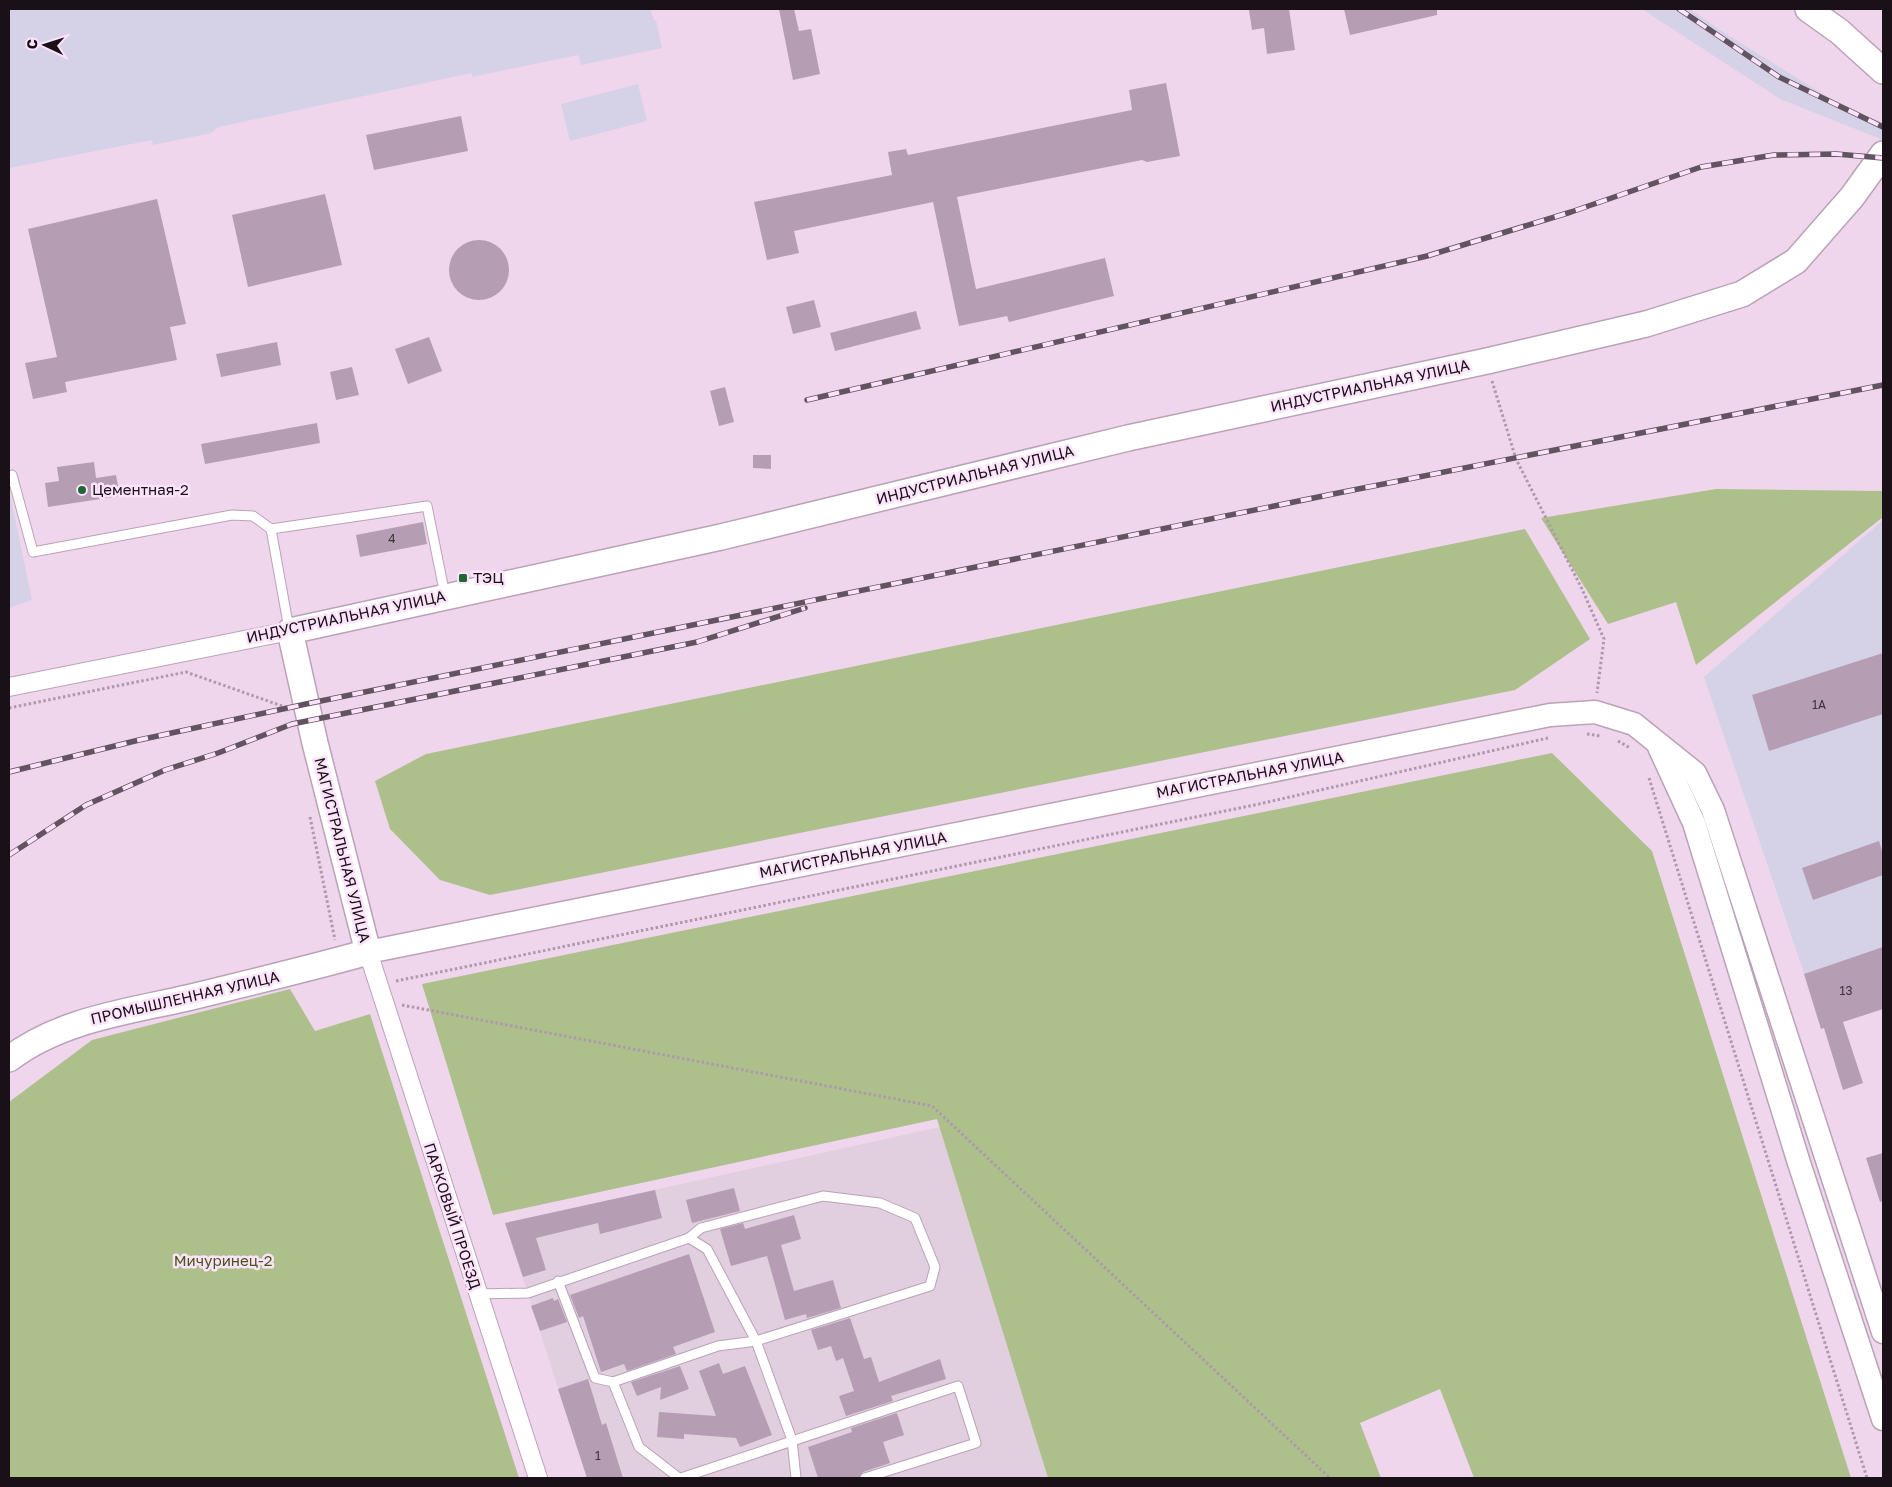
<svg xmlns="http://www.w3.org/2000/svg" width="1892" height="1487" viewBox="0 0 1892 1487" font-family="'Golos Text',sans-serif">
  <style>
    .commercial { fill: #e1cede }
    .industrial { fill: #d5d2e8 }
    .green { fill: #adc08c }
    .building { fill: #b59eb3 }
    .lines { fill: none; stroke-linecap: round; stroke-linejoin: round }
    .service-casing { stroke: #baa2b7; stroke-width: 11 }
    .minor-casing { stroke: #baa2b7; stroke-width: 20 }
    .tertiary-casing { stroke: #baa2b7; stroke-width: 25 }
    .secondary-casing { stroke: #baa2b7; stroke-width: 28 }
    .path { stroke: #ad99aa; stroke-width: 3; stroke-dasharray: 2.5 2.5; stroke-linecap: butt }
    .service { stroke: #fff; stroke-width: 9 }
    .minor { stroke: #fff; stroke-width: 18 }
    .tertiary { stroke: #fff; stroke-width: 22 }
    .secondary { stroke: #fff; stroke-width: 25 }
    .rail-casing { stroke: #625360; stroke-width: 5.5 }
    .rail { stroke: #fce3fa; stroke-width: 4; stroke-dasharray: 11; stroke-linecap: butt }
    .poi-dot { fill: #1f6836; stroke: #fce3fa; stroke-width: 2 }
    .labels { text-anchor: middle; stroke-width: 5; stroke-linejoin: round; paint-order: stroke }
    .number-label { font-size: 12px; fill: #40343f }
    .street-label { font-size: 15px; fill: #191018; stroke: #fce3fa }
    .poi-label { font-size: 15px; fill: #191018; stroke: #fce3fa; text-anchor: start }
    .park-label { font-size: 15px; fill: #445718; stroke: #fce3fa }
  </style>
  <rect width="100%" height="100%" fill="#efd6ec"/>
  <polygon class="commercial" points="940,1127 1048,1478 587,1478 505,1223"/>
  <g class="industrial">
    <polygon points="9,9 650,9 654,20 656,20 662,48 581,65 578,55 472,77 472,73 219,127 211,133 153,145 152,140 9,168"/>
    <polygon points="1642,9 1690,9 1720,30 1852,112 1883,122 1883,140 1780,99"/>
    <polygon points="638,84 647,121 570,141 561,104"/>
    <polygon points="9,490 32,600 9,608"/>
    <polygon points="1883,520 1883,972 1809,988 1704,677"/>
  </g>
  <g class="green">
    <polygon points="1716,489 1883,491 1883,517 1696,665 1676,602 1608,624 1541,518"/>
    <polygon points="1525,529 1590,639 1515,690 490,895 440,880 390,829 375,781 426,754"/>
    <polygon points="1552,753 1652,851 1851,1478 1474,1478 1440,1389 1360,1423 1381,1478 1048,1478 937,1119 493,1215 422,984"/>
    <polygon points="290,989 315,1031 370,1014 519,1478 9,1478 9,1102 92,1040"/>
  </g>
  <g class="building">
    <polygon points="779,9 794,9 799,31 811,29 820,74 793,80"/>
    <polygon points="1260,9 1289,9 1295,50 1267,54 1264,28 1252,30 1249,10"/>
    <polygon points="1344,9 1437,9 1437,15 1350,35"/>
    <polygon points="1166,83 1180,156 1147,162 1142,160 957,197 976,289 1105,258 1114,296 1009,322 1007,316 959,326 933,202 794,231 799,253 767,260 754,202 892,175 888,152 906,149 908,155 1132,110 1129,90"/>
    <polygon points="461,116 468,151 374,170 366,135"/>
    <polygon points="325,194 342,265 248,287 232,215"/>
    <polygon points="157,199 186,324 170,327 177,360 65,382 67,392 33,399 25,363 57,357 28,229"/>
    <circle cx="479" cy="270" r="30"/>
    <polygon points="814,300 821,327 793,334 786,307"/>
    <polygon points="916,311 921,329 835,351 830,333"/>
    <polygon points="429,337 442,371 408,384 395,349"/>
    <polygon points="277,342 281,365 221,377 216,354"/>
    <polygon points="352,367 359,395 336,400 330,372"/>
    <polygon points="725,387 734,422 719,426 710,391"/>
    <polygon points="317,423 320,443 205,464 201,444"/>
    <polygon points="753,455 771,455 771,469 753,468"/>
    <polygon points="94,462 96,478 116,475 120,496 48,507 45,483 59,481 57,467"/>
    <polygon points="423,522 427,544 360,557 356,535"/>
    <polygon points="1883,653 1883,714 1769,751 1752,695"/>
    <polygon points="1879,841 1883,854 1883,875 1813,900 1802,868"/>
    <polygon points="1883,947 1883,1009 1843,1022 1863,1083 1843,1090 1824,1028 1821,1029 1804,974"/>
    <polygon points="1883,1153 1883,1201 1880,1202 1866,1158"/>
    <polygon points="734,1188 740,1211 692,1223 686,1200"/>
    <polygon points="655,1190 662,1218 600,1234 598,1223 536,1238 546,1270 523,1277 505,1223"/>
    <polygon points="794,1215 801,1239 781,1245 794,1291 833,1280 841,1308 807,1318 806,1314 785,1320 767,1256 731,1266 720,1229 743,1223 745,1229"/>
    <polygon points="689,1254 715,1332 673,1347 676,1354 627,1371 624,1364 601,1372 583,1316 579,1318 570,1295"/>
    <polygon points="553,1298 554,1301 558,1299 567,1322 540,1331 531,1306"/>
    <polygon points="850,1318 864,1359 871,1357 879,1382 940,1359 946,1379 891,1396 893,1401 846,1416 839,1396 854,1391 843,1358 836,1361 831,1346 818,1350 811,1330"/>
    <polygon points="719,1363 723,1374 745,1366 772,1435 740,1447 736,1438 684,1434 684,1439 657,1437 659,1412 716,1416 699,1371"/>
    <polygon points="680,1366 689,1389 660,1400 661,1387 637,1396 631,1382"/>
    <polygon points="588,1379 602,1425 606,1423 623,1478 587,1478 558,1389"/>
    <polygon points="897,1413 904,1435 883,1442 890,1463 863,1472 859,1478 818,1478 808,1447 852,1432 851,1428"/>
  </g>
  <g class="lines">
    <g class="service-casing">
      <g id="service">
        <polyline points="12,475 33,552 232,515 253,516 271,529 289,629"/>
        <polyline points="271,529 427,506 445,595"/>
        <polyline points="558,1281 595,1378 613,1382"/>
        <polyline points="477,1294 528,1293 689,1238 707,1249 756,1341 792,1440 796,1478"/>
        <polyline points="679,1478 639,1447 613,1382 718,1346 756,1341 930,1286 935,1267 915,1218 880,1203 823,1196 701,1228 689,1238"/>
        <polyline points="681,1478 958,1386 976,1443 865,1478"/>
      </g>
    </g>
    <g class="minor-casing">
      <g id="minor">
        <polyline points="9,687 290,631"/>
        <polyline points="368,952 538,1478"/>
      </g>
    </g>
    <g class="tertiary-casing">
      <g id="tertiary">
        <polyline points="1659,747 1694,823 1799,1163 1883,1419"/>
        <polyline points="368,952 1550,715 1595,712 1634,724 1695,773 1713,810 1883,1332"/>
      </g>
    </g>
    <g class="secondary-casing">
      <g id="secondary">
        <polyline points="1808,9 1840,32 1883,71"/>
        <path d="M9,1059C60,1020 126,1012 187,998C248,983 308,969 368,952L315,743L290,631L721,537L1128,438L1487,361L1646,324L1742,294L1796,261L1852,197L1883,154"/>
      </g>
    </g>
    <g class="path">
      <polyline points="1492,381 1516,459 1582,589 1604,639 1597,693"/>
      <polyline points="9,708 186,672 285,707"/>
      <polyline points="1587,734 1601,736"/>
      <polyline points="1618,741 1630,748"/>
      <polyline points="1649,778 1867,1478"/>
      <polyline points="310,817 335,940"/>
      <polyline points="396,981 1259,804 1548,738"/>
      <polyline points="402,1005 932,1106 1330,1478"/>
    </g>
    <use href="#service" class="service"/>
    <use href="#minor" class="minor"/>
    <use href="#tertiary" class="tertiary"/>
    <use href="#secondary" class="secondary"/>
    <g class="rail-casing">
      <g id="rail">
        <polyline points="1679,9 1779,77 1883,127"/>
        <polyline points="807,400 1427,256 1571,212 1701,167 1774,155 1836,154 1883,158"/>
        <polyline points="9,772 139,740 306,704 1328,495 1883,385"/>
        <polyline points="9,855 86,805 165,770 218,753 292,724 697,642 805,608"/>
      </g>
    </g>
    <use href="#rail" class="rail"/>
  </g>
  <g class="poi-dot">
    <circle cx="82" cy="490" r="5"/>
    <rect x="458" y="573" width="10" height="10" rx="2.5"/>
  </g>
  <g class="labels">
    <g class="number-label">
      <text x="392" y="543">4</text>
      <text x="1819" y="709">1А</text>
      <text x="1846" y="995">13</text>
      <text x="598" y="1460">1</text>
    </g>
    <g class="street-label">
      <text transform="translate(1370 386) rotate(-12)" y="5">ИНДУСТРИАЛЬНАЯ УЛИЦА</text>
      <text transform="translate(975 475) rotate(-14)" y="5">ИНДУСТРИАЛЬНАЯ УЛИЦА</text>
      <text transform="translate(346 617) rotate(-12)" y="5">ИНДУСТРИАЛЬНАЯ УЛИЦА</text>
      <text transform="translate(1250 775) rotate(-11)" y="5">МАГИСТРАЛЬНАЯ УЛИЦА</text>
      <text transform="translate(342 850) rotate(76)" y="5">МАГИСТРАЛЬНАЯ УЛИЦА</text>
      <text transform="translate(853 855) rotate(-11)" y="5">МАГИСТРАЛЬНАЯ УЛИЦА</text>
      <text transform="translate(185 998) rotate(-13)" y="5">ПРОМЫШЛЕННАЯ УЛИЦА</text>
      <text transform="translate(452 1216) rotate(72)" y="5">ПАРКОВЫЙ ПРОЕЗД</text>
    </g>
    <g class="poi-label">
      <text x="92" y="495">Цементная-2</text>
      <text x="473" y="583">ТЭЦ</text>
    </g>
    <g class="park-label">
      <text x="223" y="1266">Мичуринец-2</text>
    </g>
  </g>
  <rect width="1892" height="1487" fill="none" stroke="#191018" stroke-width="20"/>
  <g transform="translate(45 45) rotate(274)" stroke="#fce3fa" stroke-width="4" paint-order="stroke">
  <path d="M0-4L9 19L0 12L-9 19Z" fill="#191018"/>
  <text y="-8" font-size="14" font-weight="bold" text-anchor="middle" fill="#191018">С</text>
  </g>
</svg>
